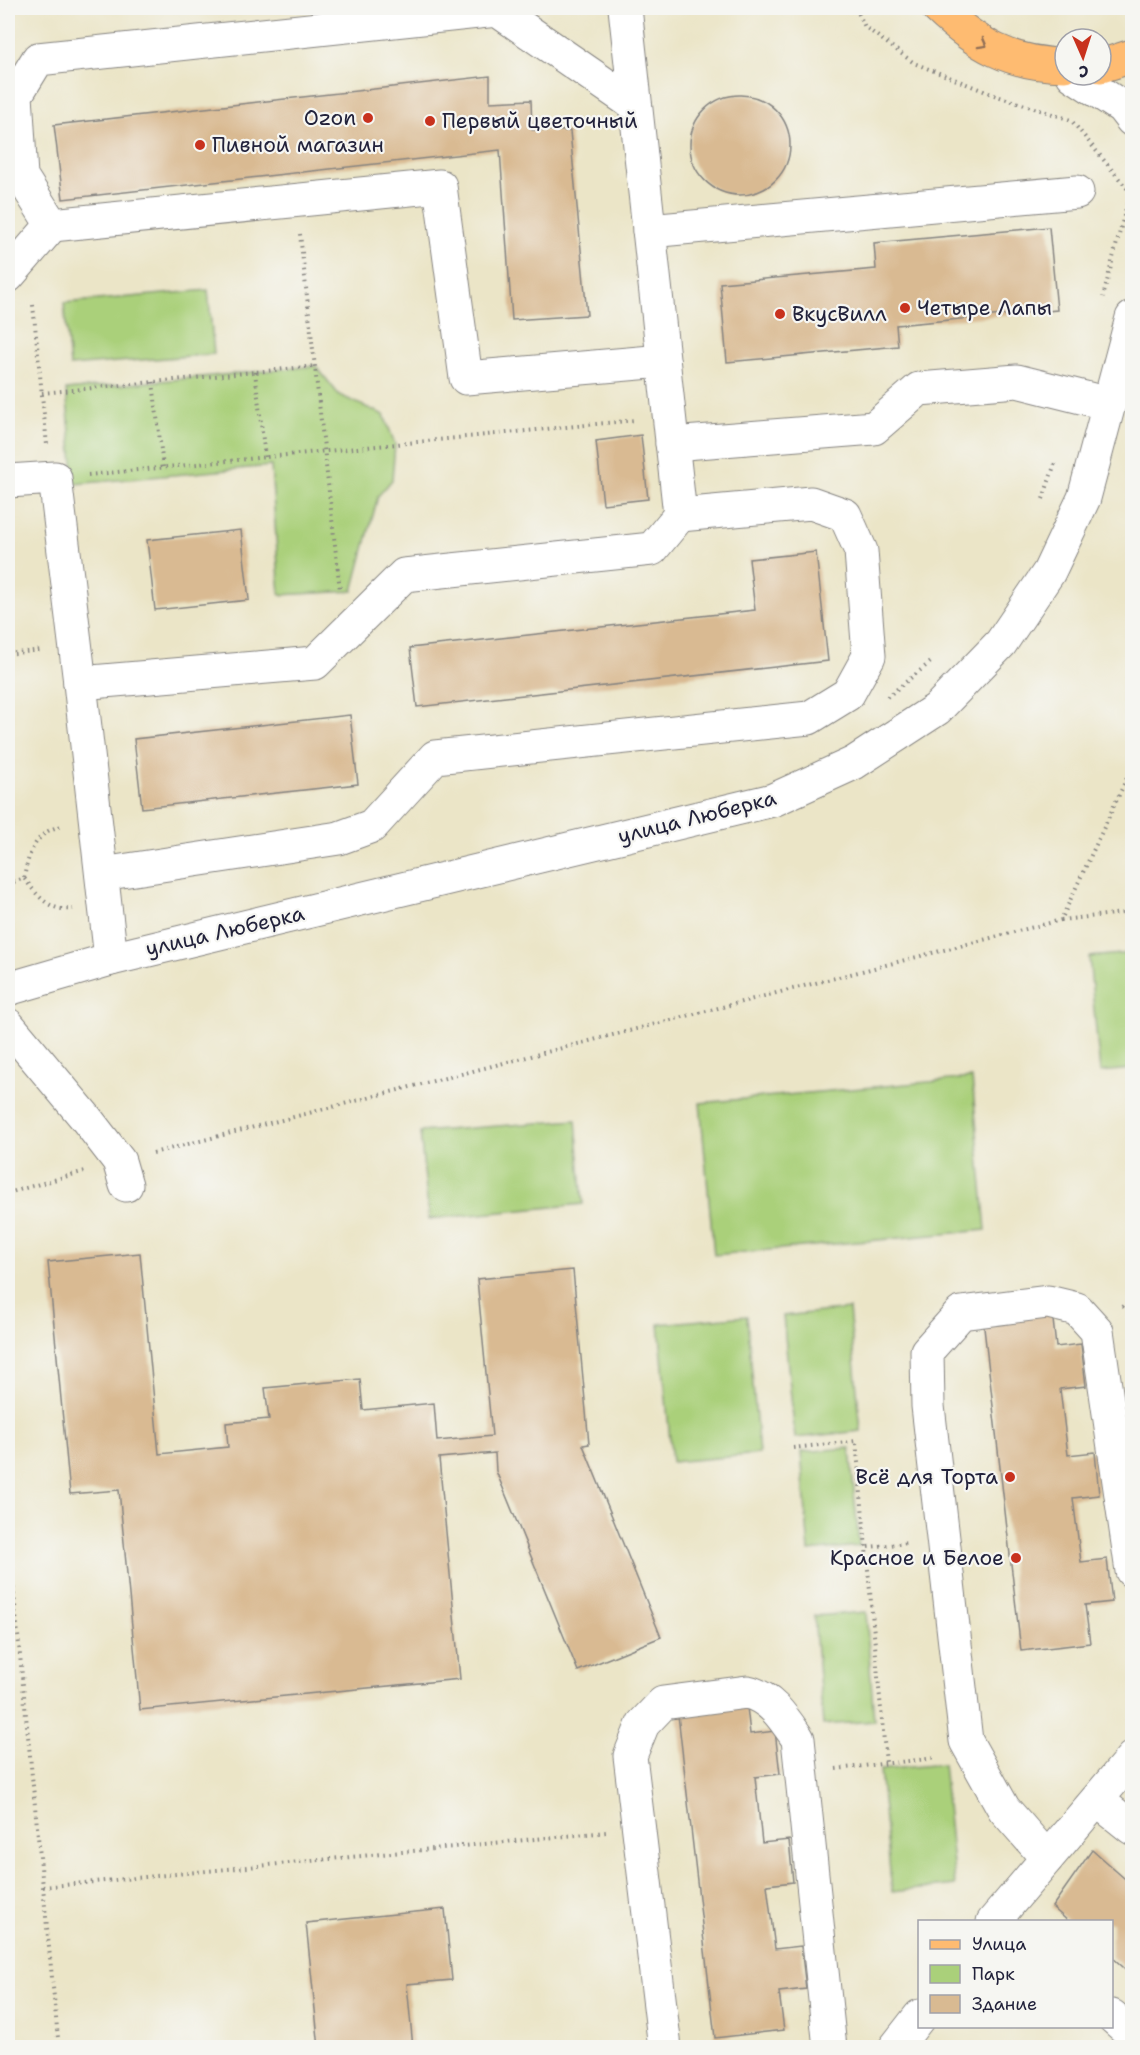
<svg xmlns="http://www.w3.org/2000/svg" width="1140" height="2055" viewBox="0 0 1140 2055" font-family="'Shantell Sans',sans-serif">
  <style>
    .green { fill: #aad07a; stroke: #66795a; stroke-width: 1.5 }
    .building { fill: #d9ba92 }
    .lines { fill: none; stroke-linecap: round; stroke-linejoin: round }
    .minor-casing { stroke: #868481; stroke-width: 35 }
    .major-casing { stroke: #868481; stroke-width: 35 }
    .path { stroke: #868481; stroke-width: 4; stroke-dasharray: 1.5 4.5; stroke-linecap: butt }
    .minor { stroke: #fff; stroke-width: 33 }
    .major { stroke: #febb71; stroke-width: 33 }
    .oneway { stroke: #906e56 }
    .poi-dot { fill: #c8321e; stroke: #f6f6f2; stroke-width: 2 }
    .labels { text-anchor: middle; stroke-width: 4.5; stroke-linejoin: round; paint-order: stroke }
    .poi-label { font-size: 21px; fill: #22223b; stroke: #f6f6f2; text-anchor: start }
    .street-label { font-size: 21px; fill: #22223b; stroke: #f6f6f2 }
  </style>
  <rect width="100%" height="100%" fill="#f6f6f2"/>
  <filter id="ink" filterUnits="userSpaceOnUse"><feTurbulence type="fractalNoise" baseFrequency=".0167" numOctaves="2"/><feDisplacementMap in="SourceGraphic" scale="12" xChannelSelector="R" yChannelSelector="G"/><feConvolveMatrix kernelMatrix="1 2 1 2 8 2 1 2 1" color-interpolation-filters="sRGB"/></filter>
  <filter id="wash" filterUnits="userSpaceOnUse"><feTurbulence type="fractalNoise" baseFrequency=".008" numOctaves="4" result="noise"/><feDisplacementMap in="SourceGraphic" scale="24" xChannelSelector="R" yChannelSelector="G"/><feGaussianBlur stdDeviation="1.35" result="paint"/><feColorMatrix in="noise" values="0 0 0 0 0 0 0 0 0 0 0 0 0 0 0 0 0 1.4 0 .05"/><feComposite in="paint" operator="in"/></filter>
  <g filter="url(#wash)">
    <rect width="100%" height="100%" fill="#ebe5c7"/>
    <g class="green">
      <polygon points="208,290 214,354 70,366 64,303"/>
      <polygon points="316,366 339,395 384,415 395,444 392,480 378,496 353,591 280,595 271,466 75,484 66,390"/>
      <polygon points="1132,953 1132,1069 1100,1072 1089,957"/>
      <polygon points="972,1078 986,1230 714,1255 700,1103"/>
      <polygon points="576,1120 583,1204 429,1219 420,1132"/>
      <polygon points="849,1309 861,1431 795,1438 783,1316"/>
      <polygon points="747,1316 759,1454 672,1462 659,1324"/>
      <polygon points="850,1448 859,1546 809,1551 801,1452"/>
      <polygon points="866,1612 874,1721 823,1725 814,1616"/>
      <polygon points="943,1764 955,1885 892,1892 880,1770"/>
    </g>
    <g id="blocks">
      <g class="building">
        <polygon points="490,76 490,102 531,100 532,130 570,131 587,315 512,320 500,150 63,199 54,125"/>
        <circle cx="740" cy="145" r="50"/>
        <polygon points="1049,227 1057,310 896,325 898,346 727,362 720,283 876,269 874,243"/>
        <polygon points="641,435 648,499 603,504 596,441"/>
        <polygon points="241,530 249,600 155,610 147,540"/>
        <polygon points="816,552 828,661 417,707 410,648 755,610 749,559"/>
        <polygon points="350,715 358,784 142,808 134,739"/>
        <polygon points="140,1253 159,1454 228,1447 226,1423 269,1419 265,1388 360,1379 363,1410 434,1403 437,1441 492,1436 477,1279 573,1270 589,1444 583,1445 661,1637 578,1671 496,1471 495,1453 439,1458 460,1679 140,1710 119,1490 70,1494 48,1262"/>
        <polygon points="1052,1311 1056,1347 1081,1344 1086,1386 1060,1389 1068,1455 1095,1452 1099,1495 1073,1498 1081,1562 1107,1559 1112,1602 1085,1605 1090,1643 1021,1651 983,1319"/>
        <polygon points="746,1698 750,1734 775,1731 780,1774 755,1777 762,1843 789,1840 793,1882 767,1885 775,1949 801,1946 806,1989 779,1992 784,2030 715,2038 677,1706"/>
        <polygon points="1092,1850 1132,1885 1132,1975 1112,1957 1112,1922 1069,1922 1052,1907"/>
        <polygon points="445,1909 452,1980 407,1984 413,2048 319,2048 306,1923"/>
      </g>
    </g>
  </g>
  <g filter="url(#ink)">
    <use href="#blocks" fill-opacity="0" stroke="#868481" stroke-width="1.5"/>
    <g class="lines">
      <g class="minor-casing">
        <g id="minor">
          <polyline points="1073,75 1122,107 1132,120"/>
          <polyline points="635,105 497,10 38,59 16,95 21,176 52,225 440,186 466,378 663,361"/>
          <polyline points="649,231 1077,192"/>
          <polyline points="8,276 52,225"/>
          <polyline points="672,444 874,428 919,389 1017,381 1109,404"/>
          <polyline points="8,481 55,478 80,683 315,663 404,575 652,549 680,515"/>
          <polyline points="80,683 111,959"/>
          <polyline points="102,874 339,838 372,826 435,757 809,718 848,694 869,656 861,551 845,515 811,503 680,515 625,8"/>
          <polyline points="8,989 111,959 773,800 854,763 937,709 1001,643 1049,572 1084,498 1132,318"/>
          <polyline points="8,1025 85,1117 119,1161 126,1185"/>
          <polyline points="1097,1800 1132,1828"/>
          <polyline points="1047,1858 1004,1809 966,1741 928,1406 927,1351 961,1313 1048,1302 1077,1309 1097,1331 1132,1571"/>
          <polyline points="993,1922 1132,1758"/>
          <polyline points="1112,2016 1132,2034"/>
          <path d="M665,2048L630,1756L643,1724L663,1703L747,1692C771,1697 785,1720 798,1739L830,2048"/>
          <polyline points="895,2048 920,2016"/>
        </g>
      </g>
      <g class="major-casing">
        <g id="major">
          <path d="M938,8C977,45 1010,64 1065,65"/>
          <polyline points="1101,66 1132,56"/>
        </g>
      </g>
      <g class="path">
        <polyline points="856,8 865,27 914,63 994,95 1071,120 1130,192 1103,297"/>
        <polyline points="300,234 340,590"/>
        <polyline points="33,305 47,445"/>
        <polyline points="255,372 265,457"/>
        <polyline points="153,382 163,467"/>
        <polyline points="42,393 316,366"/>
        <polyline points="88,475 636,420"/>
        <polyline points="1043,499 1055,463"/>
        <polyline points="8,654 41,650"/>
        <polyline points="887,697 932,661"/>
        <path d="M24,878C28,854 36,830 63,826"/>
        <path d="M8,884L24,878C37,895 49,912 73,909"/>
        <polyline points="1061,920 1132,912"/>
        <polyline points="153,1153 1061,920 1132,767"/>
        <polyline points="8,1193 85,1171"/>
        <polyline points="1122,1307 1132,1297"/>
        <polyline points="793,1448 856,1441 886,1763"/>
        <polyline points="8,1534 59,2048"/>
        <polyline points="868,1547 909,1543"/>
        <polyline points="836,1769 936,1758"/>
        <polyline points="43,1887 607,1832"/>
      </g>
      <use href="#minor" class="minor"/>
      <use href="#major" class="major"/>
    </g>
    <defs><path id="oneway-chevron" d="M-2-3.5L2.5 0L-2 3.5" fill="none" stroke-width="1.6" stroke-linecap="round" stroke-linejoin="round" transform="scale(1.5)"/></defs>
    <use class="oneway" href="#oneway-chevron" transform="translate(983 44) rotate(29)"/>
  </g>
  <g class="poi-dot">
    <circle cx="368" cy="118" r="6"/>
    <circle cx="430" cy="121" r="6"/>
    <circle cx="200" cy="145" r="6"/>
    <circle cx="905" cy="308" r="6"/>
    <circle cx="780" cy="314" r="6"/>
    <circle cx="1010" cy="1477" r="6"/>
    <circle cx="1016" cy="1558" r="6"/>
  </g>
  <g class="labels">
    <g class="poi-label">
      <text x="356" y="125" text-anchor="end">Ozon</text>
      <text x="442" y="128">Первый цветочный</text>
      <text x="212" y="152">Пивной магазин</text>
      <text x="917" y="315">Четыре Лапы</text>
      <text x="792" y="321">ВкусВилл</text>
      <text x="998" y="1484" text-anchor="end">Всё для Торта</text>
      <text x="1004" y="1565" text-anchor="end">Красное и Белое</text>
    </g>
    <g class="street-label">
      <text transform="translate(697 817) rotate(-14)" y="7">улица Люберка</text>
      <text transform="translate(225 931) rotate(-13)" y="7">улица Люберка</text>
    </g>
  </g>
  <rect width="1140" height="2055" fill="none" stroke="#f6f6f2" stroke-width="30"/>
  <rect x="918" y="1920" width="195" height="108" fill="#f6f6f2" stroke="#a1a1a9" stroke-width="1.5"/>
  <rect x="930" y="1940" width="30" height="9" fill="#febb71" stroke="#a1a1a9" stroke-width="1.5"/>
  <text x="972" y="1950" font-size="18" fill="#22223b">Улица</text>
  <rect x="930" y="1965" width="30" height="18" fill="#aad07a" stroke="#a1a1a9" stroke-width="1.5"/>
  <text x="972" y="1980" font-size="18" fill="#22223b">Парк</text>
  <rect x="930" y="1995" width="30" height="18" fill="#d9ba92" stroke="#a1a1a9" stroke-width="1.5"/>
  <text x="972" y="2010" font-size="18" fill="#22223b">Здание</text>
  <g transform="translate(1083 57) rotate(177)"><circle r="28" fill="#f6f6f2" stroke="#a1a1a9" stroke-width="1.5"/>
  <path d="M0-4.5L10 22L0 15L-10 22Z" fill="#c8321e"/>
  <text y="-9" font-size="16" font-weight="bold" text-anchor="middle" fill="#22223b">С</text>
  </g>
</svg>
